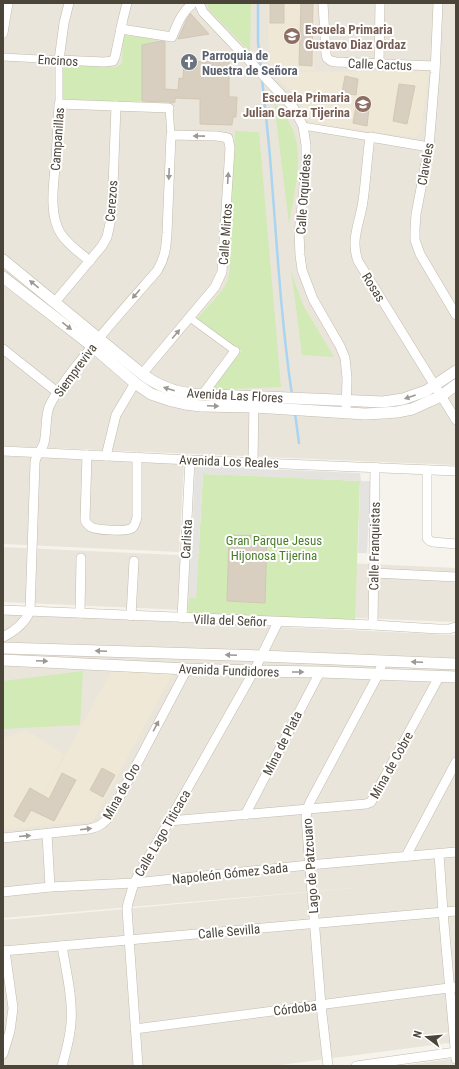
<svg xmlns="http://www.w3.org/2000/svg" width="459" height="1069" viewBox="0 0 459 1069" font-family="'Roboto Condensed',sans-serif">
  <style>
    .residential { fill: #eae5da }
    .education { fill: #efe8d6 }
    .green { fill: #d2eab5 }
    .parking { fill: #e5e3e0 }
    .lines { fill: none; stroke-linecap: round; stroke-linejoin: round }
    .stream { stroke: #a9d4f2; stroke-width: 2.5 }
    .building { fill: #d8cfc1; stroke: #d3c7b4 }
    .pedestrian-casing { stroke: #c2bbae; stroke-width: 8 }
    .minor-casing { stroke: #c2bbae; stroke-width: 10 }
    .tertiary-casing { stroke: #c2bbae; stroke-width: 12 }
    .pedestrian { stroke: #fff; stroke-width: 7 }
    .minor { stroke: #fff; stroke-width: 9 }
    .tertiary { stroke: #fff; stroke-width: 11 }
    .oneway { fill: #9c9892 }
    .labels { text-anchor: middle; stroke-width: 4; stroke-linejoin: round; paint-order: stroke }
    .education-label { font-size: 13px; font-weight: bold; fill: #785e54; stroke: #fff; text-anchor: start }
    .worship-label { font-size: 13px; font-weight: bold; fill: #5b616d; stroke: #fff; text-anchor: start }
    .street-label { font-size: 13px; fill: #4b4439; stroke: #fff }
    .park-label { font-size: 13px; fill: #4a7f2a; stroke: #fff }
  </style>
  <rect width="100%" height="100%" fill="#f6f3ec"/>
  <g class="residential">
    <polygon points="3,3 456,3 456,465 3,446"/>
    <polygon points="3,456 184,464 179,552 3,544"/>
    <polygon points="3,547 456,568 456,1042 273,1066 3,1066 3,920 365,887 3,918 3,614 456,635 453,622 3,602"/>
    <polygon points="456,1058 456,1066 399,1066"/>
  </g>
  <g class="education">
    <polygon points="268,3 316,3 314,70 269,69"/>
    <polygon points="429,71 420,134 415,137 310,123 305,110 297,98 272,72"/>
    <polygon points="112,670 173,673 93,821 26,827"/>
    <polygon points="27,730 64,755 25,828 3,829 3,738"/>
  </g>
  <g class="green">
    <polygon points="207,3 251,3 250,52 209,10"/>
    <polygon points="123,35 159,40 142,45 142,101 113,102 61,99 62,65 117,67 122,63"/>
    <path d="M274,102C279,109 286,116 290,124C306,152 294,194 289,224Z"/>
    <path d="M235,131L259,132L281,387L209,390L242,351L197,319C206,308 221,294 227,282C231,272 230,257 229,247Z"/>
    <polygon points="291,269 295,283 303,305 334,357 302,355"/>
    <polygon points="203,474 260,476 360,481 355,620 188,614 189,598 196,598"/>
    <polygon points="83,671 80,725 3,729 3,681"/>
  </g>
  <polygon class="parking" points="195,466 360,473 361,481 371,481 367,553 358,553 360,481 203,474 196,598 189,598"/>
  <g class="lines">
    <g class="stream">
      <polyline points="258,3 258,42 261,68"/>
      <path d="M262,79C265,109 269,140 271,170C277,245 281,320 292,395"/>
      <polyline points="295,413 299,443"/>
    </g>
  </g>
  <g class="building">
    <rect x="270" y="3" width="14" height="20"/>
    <polygon points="301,3 313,3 312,66 299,65"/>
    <polygon points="190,14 191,14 209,34 178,39 186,21"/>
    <polygon points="161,41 165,42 165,89 178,90 179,78 183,79 184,61 210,62 210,60 229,61 229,97 237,97 236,117 233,117 232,125 200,124 200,99 175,98 175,102 172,103 169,102 142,101 142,45"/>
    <polygon points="345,76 358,79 356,95 342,93"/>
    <polygon points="399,84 415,86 407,124 393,121"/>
    <polygon points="356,107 369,109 367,126 353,123"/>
    <polygon points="229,535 267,536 265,603 227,601"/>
    <polygon points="102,768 115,775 103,797 90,790"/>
    <polygon points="62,773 76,780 54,821 31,810 24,822 14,816 30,788 49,799"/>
  </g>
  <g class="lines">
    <g class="pedestrian-casing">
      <g id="pedestrian">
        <polyline points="3,57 59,60 59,104"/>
        <polyline points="169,108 171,135"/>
        <polyline points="303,126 370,137"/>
        <polyline points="190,318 235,351"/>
      </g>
    </g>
    <g class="minor-casing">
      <g id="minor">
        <polyline points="69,3 64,23 59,60 104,62 113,61 115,57 123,19 127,3"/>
        <polyline points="199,3 203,12 293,107 303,126 306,145 306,170 299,233 300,255 302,270 313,299 340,346 345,358 347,378 346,413"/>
        <polyline points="323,3 326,54 327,58 331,61 336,62 435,66"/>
        <polyline points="438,3 435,73 429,147 416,214 415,229 415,240 420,254 456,315"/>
        <path d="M121,29L172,37C178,23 181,13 193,3"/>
        <polyline points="3,33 8,3"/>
        <polyline points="379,64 380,3"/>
        <path d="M429,147L370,137C367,158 366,180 363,201C360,223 350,239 358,261L456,420"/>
        <path d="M90,261C80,253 68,245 61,234C48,215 54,180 56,159C57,140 58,122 59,104L169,108"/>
        <polyline points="55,302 102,246 107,237 112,214 116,106"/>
        <polyline points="3,349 57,392"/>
        <polyline points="203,394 235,351"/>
        <polyline points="3,451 190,460 456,471"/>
        <path d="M87,455L85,520C86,523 88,525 91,527C97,530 126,532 132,528C135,526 136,521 137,517V457"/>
        <polyline points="106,456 116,415 135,383"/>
        <polyline points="253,462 254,401"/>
        <polyline points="427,470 427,538 430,541 433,542 456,544"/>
        <polyline points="374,573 456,577"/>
        <polyline points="3,610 373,625 438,629 449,629 456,627"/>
        <polyline points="80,613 81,558"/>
        <polyline points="131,616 134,561"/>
        <polyline points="182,618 190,460"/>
        <polyline points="373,625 375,467"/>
        <path d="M3,637C15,631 25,623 30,611L35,462C36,455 42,450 44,443C47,431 45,418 49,407C55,393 65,381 74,369C100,335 129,303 157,271C165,258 166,248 167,233L171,135L217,136L228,138L230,148L222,272L215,287L142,374"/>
        <polyline points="245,815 320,672"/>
        <polyline points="169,821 366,804 371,802 439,677"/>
        <polyline points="47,834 50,887"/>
        <path d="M3,838L89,829C99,827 103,824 109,817L187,669"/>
        <polyline points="439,854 443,912 456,1059"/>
        <polyline points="406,856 456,762"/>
        <polyline points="3,892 50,887 134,883 309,865 456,852"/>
        <polyline points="3,951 456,911"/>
        <polyline points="135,1029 456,987"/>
        <polyline points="3,1054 10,1031 13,1008 5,951"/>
        <path d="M62,1066C66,1052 70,1038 71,1023C73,998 66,971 62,946"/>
        <polyline points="138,1066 127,909 128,903 134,883 254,671 278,622"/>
        <polyline points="328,1066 321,1005 306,818 307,810 310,802 378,675 383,661"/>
        <polyline points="356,1066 456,1052"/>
      </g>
    </g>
    <g class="tertiary-casing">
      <g id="tertiary">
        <path d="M3,260L142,374C158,386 173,392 193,394L383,402L403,399L426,391L456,371"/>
        <polyline points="3,277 92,346 135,383 151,394 172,401 185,404 201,406 254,407 365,414 384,413 397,412 412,409 441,396 456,385"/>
        <polyline points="3,648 261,656 456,664"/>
        <polyline points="3,660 187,669 254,671 320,672 456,677"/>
      </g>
    </g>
    <use href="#pedestrian" class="pedestrian"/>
    <use href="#minor" class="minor"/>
    <use href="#tertiary" class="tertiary"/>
  </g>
  <defs><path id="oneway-solid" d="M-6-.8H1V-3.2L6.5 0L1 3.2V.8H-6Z"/></defs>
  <g class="oneway">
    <use href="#oneway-solid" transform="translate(199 136) rotate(-179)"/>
    <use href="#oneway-solid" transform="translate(169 174) rotate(92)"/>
    <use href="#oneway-solid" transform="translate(228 178) rotate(-86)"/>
    <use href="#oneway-solid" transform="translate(34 284) rotate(-141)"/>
    <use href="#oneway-solid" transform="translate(136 294) rotate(131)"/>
    <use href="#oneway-solid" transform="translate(67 326) rotate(38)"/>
    <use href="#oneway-solid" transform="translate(176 334) rotate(-50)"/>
    <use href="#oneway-solid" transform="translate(169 389) rotate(-162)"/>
    <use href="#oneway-solid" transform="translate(410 397) rotate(161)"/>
    <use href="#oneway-solid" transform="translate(213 406) rotate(2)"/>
    <use href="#oneway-solid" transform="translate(101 651) rotate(-178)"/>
    <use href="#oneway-solid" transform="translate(231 655) rotate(-178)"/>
    <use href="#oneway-solid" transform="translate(42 661) rotate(3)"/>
    <use href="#oneway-solid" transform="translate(417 662) rotate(-178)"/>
    <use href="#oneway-solid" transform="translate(298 672)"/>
    <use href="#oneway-solid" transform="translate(156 726) rotate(-62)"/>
    <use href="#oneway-solid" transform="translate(86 829) rotate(-7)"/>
    <use href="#oneway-solid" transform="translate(25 836) rotate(-5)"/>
  </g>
  <defs>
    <g id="school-disc" transform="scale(0.9)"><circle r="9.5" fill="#8d6e63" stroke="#fff"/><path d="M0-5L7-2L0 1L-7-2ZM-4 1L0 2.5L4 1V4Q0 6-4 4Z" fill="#fff"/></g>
    <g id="church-disc" transform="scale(0.9)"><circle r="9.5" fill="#6b7280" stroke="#fff"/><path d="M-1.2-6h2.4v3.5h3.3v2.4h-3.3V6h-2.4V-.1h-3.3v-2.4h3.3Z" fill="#fff"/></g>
  </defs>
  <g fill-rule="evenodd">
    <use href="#school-disc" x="292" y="36"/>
    <use href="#church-disc" x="189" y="62"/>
    <use href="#school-disc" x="363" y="104"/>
  </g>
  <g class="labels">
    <g class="education-label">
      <text x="305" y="34">Escuela Primaria<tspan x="305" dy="15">Gustavo Diaz Ordaz</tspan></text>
      <text x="350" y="102" text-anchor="end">Escuela Primaria<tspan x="350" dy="15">Julian Garza Tijerina</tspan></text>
    </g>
    <g class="worship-label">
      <text x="202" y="60">Parroquia de<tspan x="202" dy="15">Nuestra de Señora</tspan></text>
    </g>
    <g class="street-label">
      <text transform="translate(58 60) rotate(3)" y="5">Encinos</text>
      <text transform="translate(380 64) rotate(2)" y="5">Calle Cactus</text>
      <text transform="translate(57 139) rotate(-86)" y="5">Campanillas</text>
      <text transform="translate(425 164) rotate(-80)" y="5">Claveles</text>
      <text transform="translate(303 194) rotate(-86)" y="5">Calle Orquídeas</text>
      <text transform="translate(111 201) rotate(-86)" y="5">Cerezos</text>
      <text transform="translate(225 234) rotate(-86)" y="5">Calle Mirtos</text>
      <text transform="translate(374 287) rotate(58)" y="5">Rosas</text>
      <text transform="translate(75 370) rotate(-54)" y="5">Siempreviva</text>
      <text transform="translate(235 395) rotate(3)" y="5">Avenida Las Flores</text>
      <text transform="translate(229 461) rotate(2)" y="5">Avenida Los Reales</text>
      <text transform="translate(186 539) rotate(-87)" y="5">Carlista</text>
      <text transform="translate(374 546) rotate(-89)" y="5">Calle Franquistas</text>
      <text transform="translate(230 620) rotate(2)" y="5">Villa del Señor</text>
      <text transform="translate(229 670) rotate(2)" y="5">Avenida Fundidores</text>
      <text transform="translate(282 743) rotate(-63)" y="5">Mina de Plata</text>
      <text transform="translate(391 765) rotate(-61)" y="5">Mina de Cobre</text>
      <text transform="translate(121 791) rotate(-61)" y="5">Mina de Oro</text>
      <text transform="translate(162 833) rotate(-60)" y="5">Calle Lago Titicaca</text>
      <text transform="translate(310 866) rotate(-94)" y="5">Lago de Patzcuaro</text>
      <text transform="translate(230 873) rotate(-6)" y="5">Napoleón Gómez Sada</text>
      <text transform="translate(229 931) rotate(-5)" y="5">Calle Sevilla</text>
      <text transform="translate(295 1008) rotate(-7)" y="5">Córdoba</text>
    </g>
    <g class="park-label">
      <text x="274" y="545">Gran Parque Jesus<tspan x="274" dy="15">Hijonosa Tijerina</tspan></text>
    </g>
  </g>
  <rect width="459" height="1069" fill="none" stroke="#4b4439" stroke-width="8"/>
  <g transform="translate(427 1037) rotate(286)" stroke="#ffffff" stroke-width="3" paint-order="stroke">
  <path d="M0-3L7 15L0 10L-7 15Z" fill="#4b4439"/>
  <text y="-6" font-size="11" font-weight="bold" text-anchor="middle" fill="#4b4439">N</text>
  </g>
</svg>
